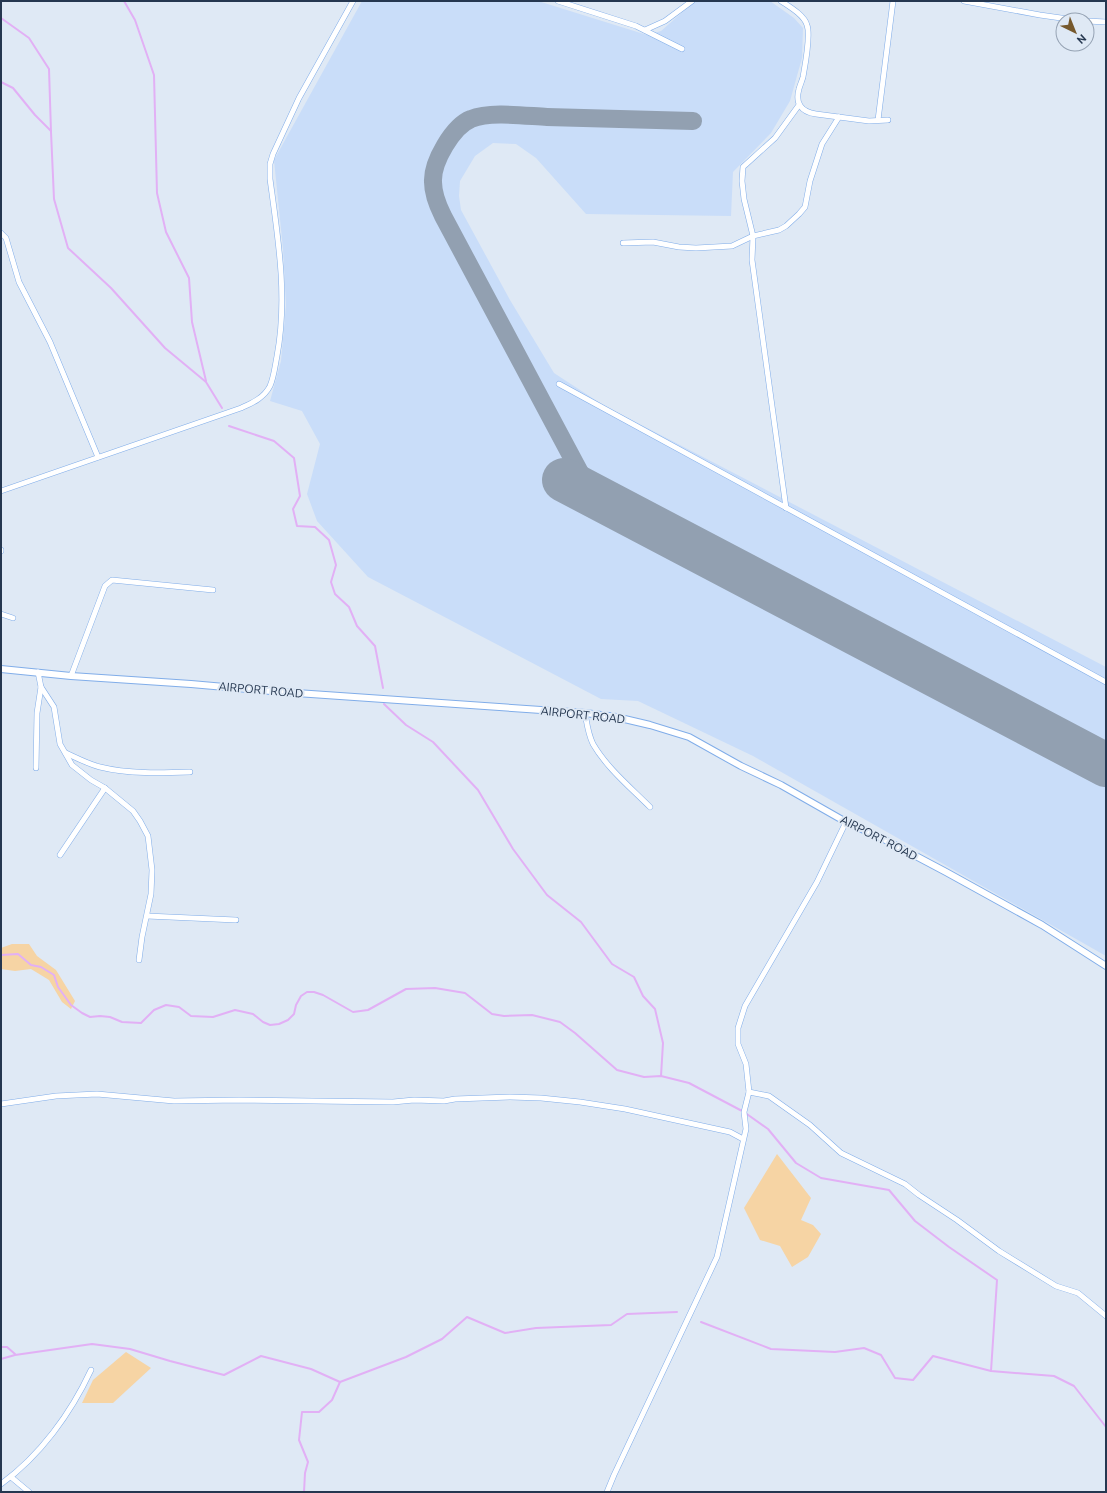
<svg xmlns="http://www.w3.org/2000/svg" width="1107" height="1493" viewBox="0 0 1107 1493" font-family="Ubuntu,sans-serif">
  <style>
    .built { fill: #c9ddf9 }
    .green { fill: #f6d4a4 }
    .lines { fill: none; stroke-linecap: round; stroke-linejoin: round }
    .stream { stroke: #e2b0f5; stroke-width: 2 }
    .taxiway { stroke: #92a0b1; stroke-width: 18 }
    .runway { stroke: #92a0b1; stroke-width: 44 }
    .minor-casing { stroke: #80ade9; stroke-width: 6 }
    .tertiary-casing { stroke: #80ade9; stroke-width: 8 }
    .minor { stroke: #fff; stroke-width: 5 }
    .tertiary { stroke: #fff; stroke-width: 6 }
    .labels { text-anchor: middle; stroke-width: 4; stroke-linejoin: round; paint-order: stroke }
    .street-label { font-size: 12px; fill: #253750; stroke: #dfe9f5 }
  </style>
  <rect width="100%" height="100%" fill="#dfe9f5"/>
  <polygon class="built" points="362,1 538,1 647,35 661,31 695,1 770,1 794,18 803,28 802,58 790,101 771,133 733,172 731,216 586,214 536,158 516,144 493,143 475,156 460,181 459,196 461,210 510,300 554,373 603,405 1106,667 1106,956 753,756 638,701 601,699 368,577 317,521 307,494 320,444 302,411 270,401 281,361 286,305 283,249 274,160"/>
  <g class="green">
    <polygon points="12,944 29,944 37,956 56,970 75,1001 71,1009 62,1002 49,980 31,969 15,971 1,969 1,948"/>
    <polygon points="777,1154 811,1198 801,1220 813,1225 821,1234 808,1257 792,1267 780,1246 760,1240 744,1208"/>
    <polygon points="126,1352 151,1368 113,1403 82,1403 93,1380"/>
  </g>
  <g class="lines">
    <g class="stream">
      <polyline points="124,1 135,20 154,75 157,193 166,232 189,278 192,322 206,381"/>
      <polyline points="1,18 29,38 49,69 51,132 54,199 68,248 111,288 165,348 206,382 222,408"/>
      <polyline points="1,82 13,88 35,115 51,131"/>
      <polyline points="229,426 274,441 294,458 300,496 293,509 297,526 315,527 329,540 336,565 331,582 335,594 349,607 357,626 375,646 383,688"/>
      <polyline points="384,704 406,725 433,742 478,790 513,849 547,895 581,922 612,964 634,977 643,996 655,1009 663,1043 661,1076"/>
      <polyline points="1,955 18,954 31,965 41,967 54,975 58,987 71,1005 82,1013 90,1017 100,1016 110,1017 122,1022 141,1023 154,1010 166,1005 179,1007 191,1016 213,1017 235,1010 253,1014 263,1022 270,1025 279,1024 288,1020 294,1014 296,1005 301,996 307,992 314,992 323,995 353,1012 368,1010 406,989 435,988 465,993 492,1014 504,1016 532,1015 560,1022 575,1033 617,1070 644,1077 661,1076 689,1083 744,1112 768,1129 796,1163 821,1178 889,1190 915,1221 949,1247 997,1280 991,1371"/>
      <polyline points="701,1322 771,1349 835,1352 864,1348 881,1355 895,1378 913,1380 933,1356 991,1371 1054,1376 1074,1386 1106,1427"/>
      <polyline points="1,1347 7,1347 15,1354"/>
      <polyline points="1,1359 15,1355 92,1344 130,1349 170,1361 224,1375 261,1356 311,1369 340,1382 406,1357 442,1339 467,1317 505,1333 536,1328 611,1325 627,1314 677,1312"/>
      <polyline points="304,1492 305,1473 308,1462 299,1440 302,1412 319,1412 332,1400 340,1382"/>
    </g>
    <path class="taxiway" d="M592,495L443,216C438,206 433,194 433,182C432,162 453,126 471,119C490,111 526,116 547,117C596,118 644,120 693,121"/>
    <polyline class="runway" points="564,480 1106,765"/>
    <g class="minor-casing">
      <g id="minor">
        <polyline points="558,1 636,26 682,49"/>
        <path d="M781,1C790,7 804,15 807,25C811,36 805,65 803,77C802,81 800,85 799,89C795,103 801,112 816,114L869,121L888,120"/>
        <polyline points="964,1 1040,15 1075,20"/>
        <polyline points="1087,21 1106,22"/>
        <polyline points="645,30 665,21 692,1"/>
        <polyline points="878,120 893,1"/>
        <polyline points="1,233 6,238 19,282 50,342 98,457"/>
        <polyline points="623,243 653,242 679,247 696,248 732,246 753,236 779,230 786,226 799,214 805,207 810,181 822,144 839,117"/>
        <polyline points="559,384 1106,682"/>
        <path d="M1,491L241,408C252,403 264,398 270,386C274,377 275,366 277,356C288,297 278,238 270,179V164L273,154L299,98L353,1"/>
        <polyline points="786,508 752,260 753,236 744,199 742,181 743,167 775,138 799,105"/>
        <polyline points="1,550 1,551"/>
        <polyline points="1,614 13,618"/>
        <polyline points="38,672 41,687 54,707 60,744 72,765 91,780 105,788 133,811 140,821 148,836 152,870 151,894 142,937 139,960"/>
        <polyline points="71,676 105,586 112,580 213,590"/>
        <path d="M585,713C587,724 588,734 593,744C607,768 630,787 650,807"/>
        <path d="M66,753C77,758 88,764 100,767C128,774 161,773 190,772"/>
        <polyline points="36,768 37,713 41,687"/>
        <polyline points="60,855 105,788"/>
        <polyline points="147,916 236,920"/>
        <polyline points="749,1092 746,1064 738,1044 738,1028 745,1006 817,882 846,822"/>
        <polyline points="1,1104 56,1096 97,1094 174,1101 239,1100 393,1102 414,1100 444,1101 455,1099 510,1097 541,1098 580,1102 625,1109 730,1132 743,1139"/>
        <polyline points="11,1477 29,1492"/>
        <path d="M1,1484C40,1456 71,1413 91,1370"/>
        <polyline points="607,1492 614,1475 717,1257 746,1129 744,1112 749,1092 769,1096 810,1125 841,1153 905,1184 919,1195 957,1220 999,1251 1056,1286 1078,1293 1106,1316"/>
      </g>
    </g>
    <g class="tertiary-casing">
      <polyline id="tertiary" points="1,669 71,676 191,684 282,692 585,713 616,717 650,725 689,737 741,766 781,785 846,822 880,837 946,872 1042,925 1106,966"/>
    </g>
    <use href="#minor" class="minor"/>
    <use href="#tertiary" class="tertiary"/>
  </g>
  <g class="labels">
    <g class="street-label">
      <text transform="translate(261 690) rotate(5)" y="4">AIRPORT ROAD</text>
      <text transform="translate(583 715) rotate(6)" y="4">AIRPORT ROAD</text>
      <text transform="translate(879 838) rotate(27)" y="4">AIRPORT ROAD</text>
    </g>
  </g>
  <rect width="1107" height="1493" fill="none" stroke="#253750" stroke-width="4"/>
  <g transform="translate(1075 32) rotate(137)"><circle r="19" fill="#dfe9f5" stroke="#95a2b3"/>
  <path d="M0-3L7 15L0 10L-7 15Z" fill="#76592d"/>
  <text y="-6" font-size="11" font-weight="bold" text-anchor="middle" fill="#253750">N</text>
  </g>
</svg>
